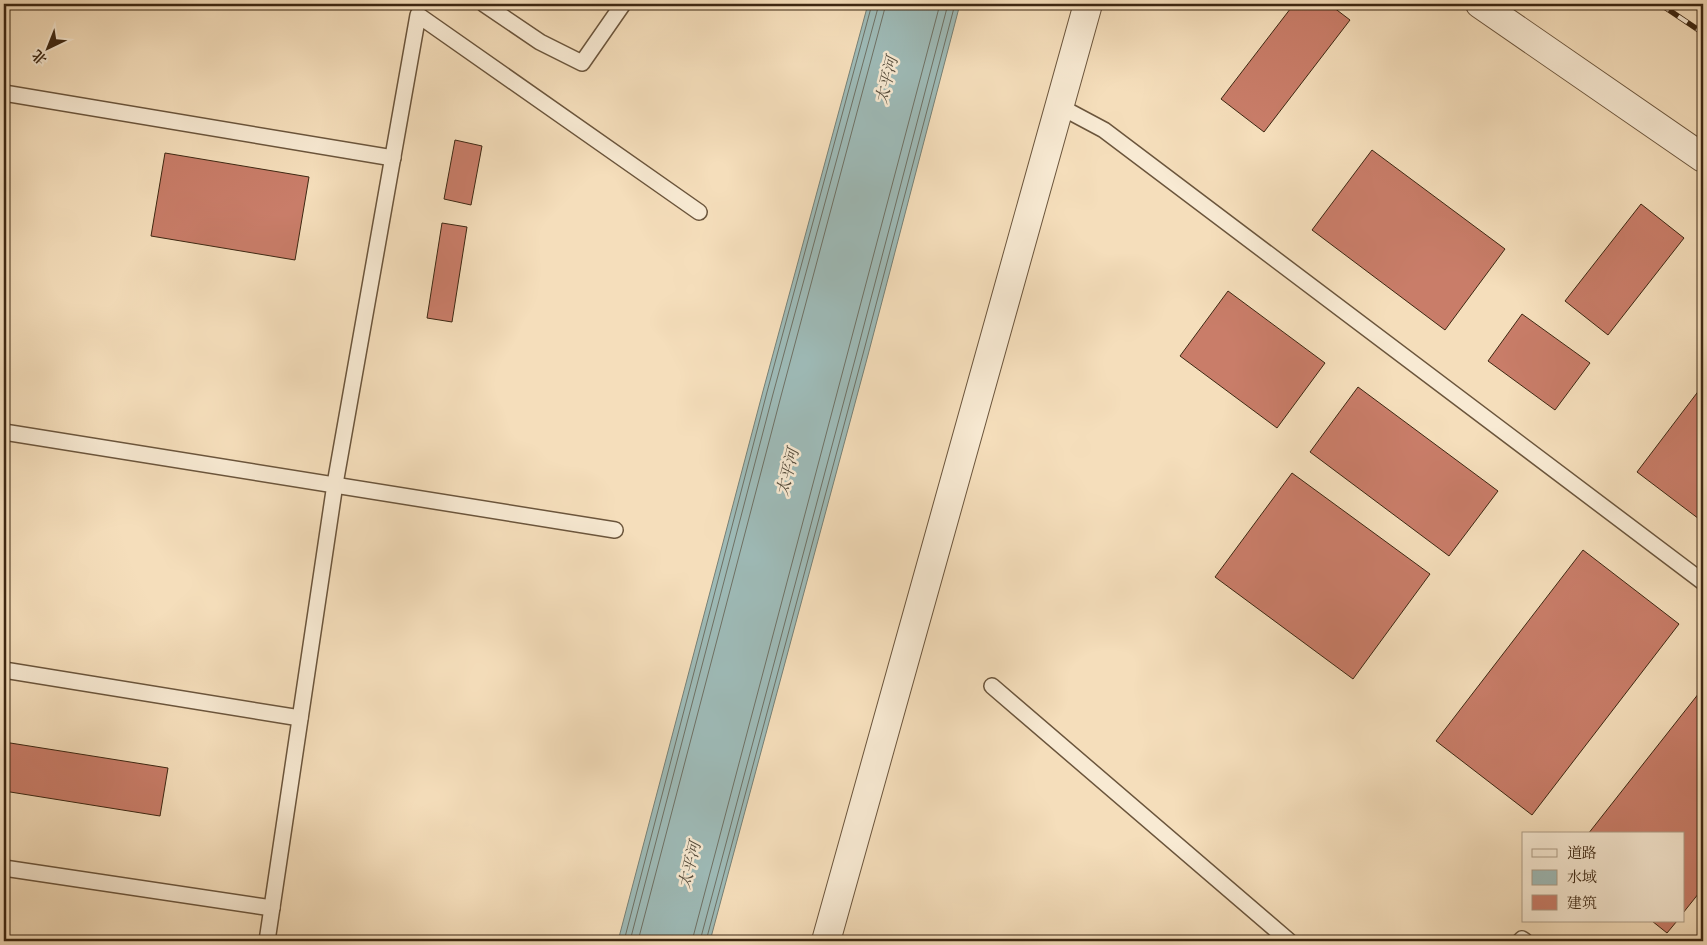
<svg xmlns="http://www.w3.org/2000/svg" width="1707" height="945" viewBox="0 0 1707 945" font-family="'Sorts Mill Goudy','Noto Serif SC',serif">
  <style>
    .water { fill: #9ebbb8; stroke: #778076 }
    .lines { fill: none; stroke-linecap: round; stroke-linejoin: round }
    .shore { stroke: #6e7165; stroke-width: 1 }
    .building { fill: #c97d69; stroke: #3d2712 }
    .lane-casing { stroke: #6b553c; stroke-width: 18 }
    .street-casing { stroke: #6b553c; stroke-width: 30 }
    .lane { stroke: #f8ead3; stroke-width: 15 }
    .street { stroke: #f8ead3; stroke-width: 28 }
    .rail-casing { stroke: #3d2712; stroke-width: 5.5 }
    .rail { stroke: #f8ead3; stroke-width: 4; stroke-dasharray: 11; stroke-linecap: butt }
    .labels { text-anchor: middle; stroke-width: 5; stroke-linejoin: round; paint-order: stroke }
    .water-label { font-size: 16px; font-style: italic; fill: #554c3c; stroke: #f8ead3 }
  </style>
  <rect width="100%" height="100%" fill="#f5debb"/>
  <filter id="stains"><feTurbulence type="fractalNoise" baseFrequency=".004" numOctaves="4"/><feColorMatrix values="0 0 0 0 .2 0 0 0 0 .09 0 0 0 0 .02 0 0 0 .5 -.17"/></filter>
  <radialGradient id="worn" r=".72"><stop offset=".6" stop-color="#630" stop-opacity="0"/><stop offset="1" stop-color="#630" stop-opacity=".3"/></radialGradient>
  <polygon class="water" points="868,4 960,4 868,355 710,941 618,941 763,391"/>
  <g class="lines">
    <g class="shore">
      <polyline points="624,941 767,392 872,4"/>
      <polyline points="630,941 773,394 879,4"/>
      <polyline points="638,941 781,396 886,4"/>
      <polyline points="692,941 940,4"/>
      <polyline points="700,941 857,352 948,4"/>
      <polyline points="706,941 863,354 955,4"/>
    </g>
  </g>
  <g class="building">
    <polygon points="1294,4 1329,4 1350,20 1264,132 1221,99"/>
    <polygon points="455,140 482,146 471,205 444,199"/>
    <polygon points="1372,150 1505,249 1445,330 1312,230"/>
    <polygon points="165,153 309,177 295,260 151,236"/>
    <polygon points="1641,204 1684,238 1608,335 1565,301"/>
    <polygon points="442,223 467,227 452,322 427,318"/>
    <polygon points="1228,291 1325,363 1277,428 1180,356"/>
    <polygon points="1522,314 1590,363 1555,410 1488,361"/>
    <polygon points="1703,385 1703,522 1637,472"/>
    <polygon points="1358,387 1498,491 1449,556 1310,452"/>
    <polygon points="1292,473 1430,574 1353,679 1215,577"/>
    <polygon points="1583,550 1679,624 1532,815 1436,741"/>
    <polygon points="1703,688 1703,888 1683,913 1683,834 1588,834"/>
    <polygon points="4,742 168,768 160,816 4,791"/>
    <polygon points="1652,921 1677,921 1667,933"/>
  </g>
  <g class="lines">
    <g class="lane-casing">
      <g id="lane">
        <polyline points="484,4 540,42 582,63 623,4"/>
        <polyline points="4,93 393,158"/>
        <polyline points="1059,106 1104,130 1703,582"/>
        <polyline points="4,432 615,530"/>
        <polyline points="4,670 300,718"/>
        <polyline points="992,686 1289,941"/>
        <polyline points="4,868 272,908"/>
        <polyline points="267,941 335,484 418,15 699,212"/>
        <polyline points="1520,941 1522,939 1525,941"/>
      </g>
    </g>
    <g class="street-casing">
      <g id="street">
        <polyline points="1480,4 1703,158"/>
        <polyline points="826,941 1088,4"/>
      </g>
    </g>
    <use href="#lane" class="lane"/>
    <use href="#street" class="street"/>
    <g class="rail-casing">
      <polyline id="rail" points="1660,4 1703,33"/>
    </g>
    <use href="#rail" class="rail"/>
  </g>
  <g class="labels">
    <g class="water-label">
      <text transform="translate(886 80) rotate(-76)" y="6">太平河</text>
      <text transform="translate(787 472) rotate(-76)" y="6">太平河</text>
      <text transform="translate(689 865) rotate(-76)" y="6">太平河</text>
    </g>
  </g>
  <rect width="1707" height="945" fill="none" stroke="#f5debb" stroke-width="20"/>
  <rect x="5" y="5" width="1697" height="935" fill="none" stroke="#3d2712" stroke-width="2.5"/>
  <rect x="10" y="10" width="1687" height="925" fill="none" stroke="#3d2712"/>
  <rect x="1522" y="832" width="162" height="90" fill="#f8ead3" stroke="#ad9c86"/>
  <rect x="1532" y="849" width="25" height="8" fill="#f8ead3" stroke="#ad9c86"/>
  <text x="1567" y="858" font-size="15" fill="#3d2712">道路</text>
  <rect x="1532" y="870" width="25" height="15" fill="#9ebbb8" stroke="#ad9c86"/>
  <text x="1567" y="882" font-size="15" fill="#3d2712">水域</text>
  <rect x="1532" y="895" width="25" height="15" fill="#c97d69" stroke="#ad9c86"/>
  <text x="1567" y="908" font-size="15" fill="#3d2712">建筑</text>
  <g transform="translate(48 48) rotate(223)" stroke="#f8ead3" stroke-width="4" paint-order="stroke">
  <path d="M0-4L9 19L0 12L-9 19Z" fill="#3d2712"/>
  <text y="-8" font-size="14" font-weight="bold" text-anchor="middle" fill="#3d2712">北</text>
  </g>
  <rect width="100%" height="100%" filter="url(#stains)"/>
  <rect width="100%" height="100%" fill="url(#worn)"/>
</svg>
